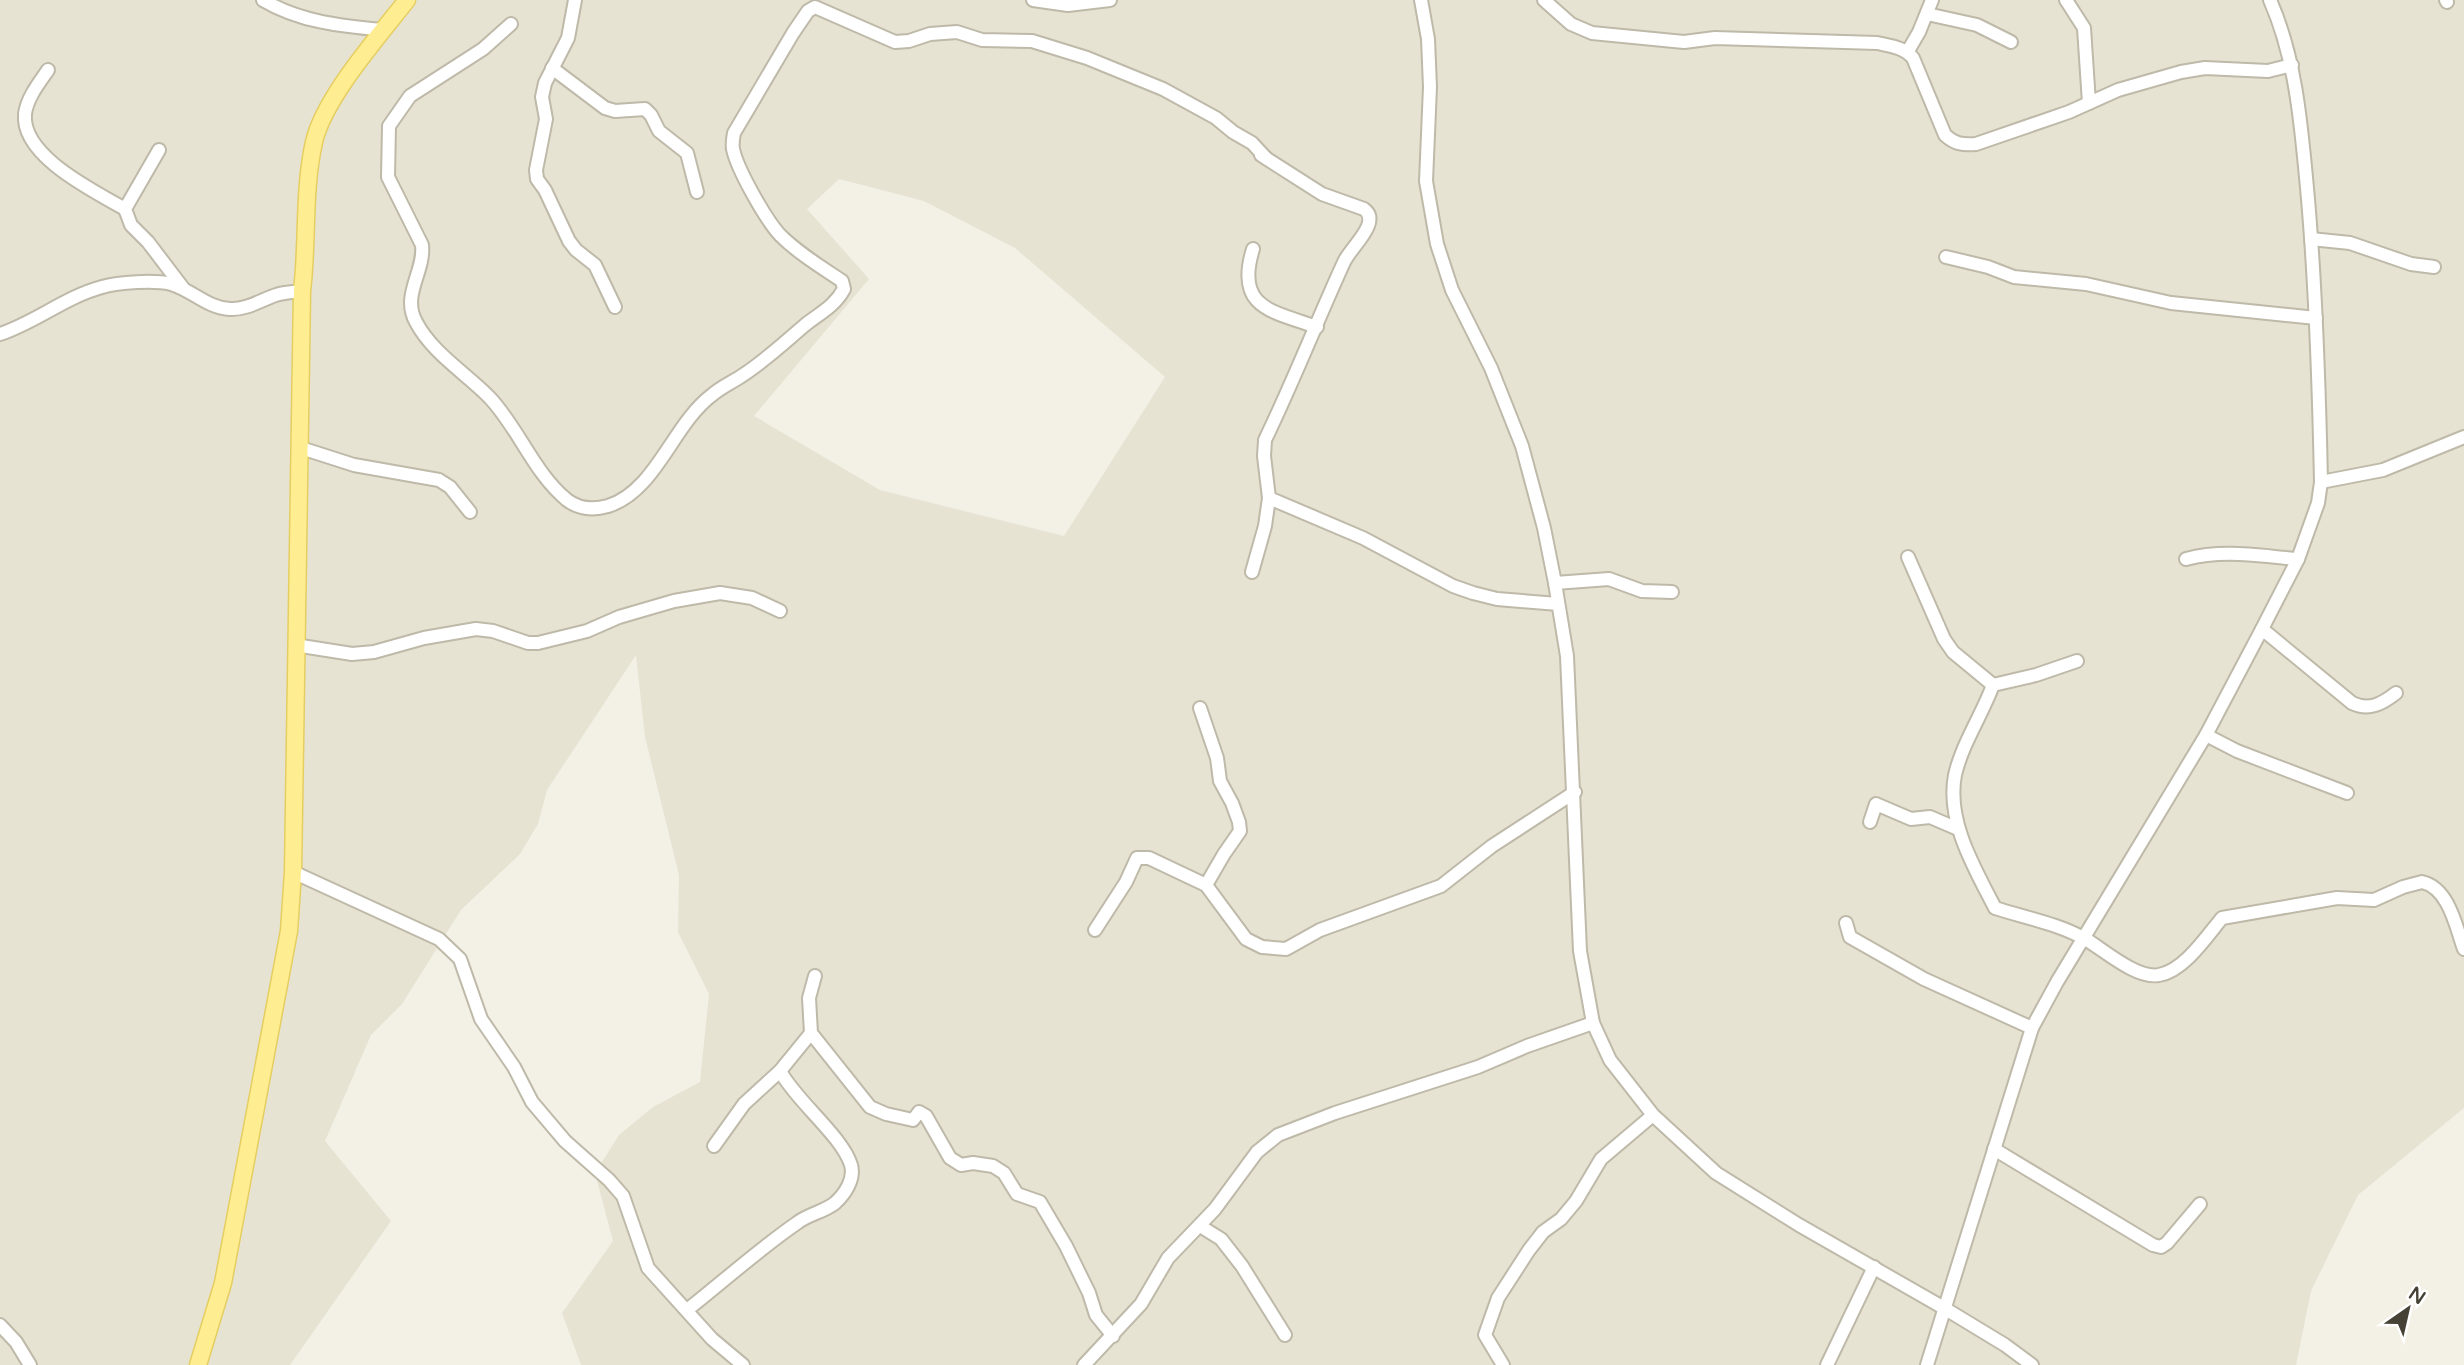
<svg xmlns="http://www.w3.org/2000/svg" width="2464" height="1365" viewBox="0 0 2464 1365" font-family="'Varela Round',sans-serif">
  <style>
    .residential { fill: #e7e3d3; fill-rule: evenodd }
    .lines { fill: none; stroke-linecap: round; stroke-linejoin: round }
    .minor-casing { stroke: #beb9a8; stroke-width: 16 }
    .major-casing { stroke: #e5ce61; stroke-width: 19 }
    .minor { stroke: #fff; stroke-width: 12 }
    .major { stroke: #ffed92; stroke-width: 16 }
  </style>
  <rect width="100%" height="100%" fill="#f3f0e5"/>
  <path class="residential" d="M0,0H2464V1108L2358,1195L2311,1291L2296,1365H581L562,1313L613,1241L595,1173L619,1135L653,1107L700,1082L709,994L678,932L679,875L645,737L636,655L547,790L538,824L520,854L461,910L402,1004L371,1035L325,1141L391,1221L290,1365H0ZM839,179L924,201L1015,248L1165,377L1064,536L880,490L754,416L869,279L807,209Z"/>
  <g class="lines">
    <g class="minor-casing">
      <g id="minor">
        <path d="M263,0C300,22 341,26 384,30"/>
        <polyline points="575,0 568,38 545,83 542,97 546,119 536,170 537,179 545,190 569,241 576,250 595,265 615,307"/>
        <polyline points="1033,0 1068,5 1110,0"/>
        <polyline points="1421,0 1428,39 1430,87 1426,181 1437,244 1452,290 1491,368 1522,446 1544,528 1555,583 1567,656 1580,951 1593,1023 1610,1060 1653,1115 1716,1173 1799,1225 1944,1308 2005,1345 2032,1365"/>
        <path d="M1544,0L1571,24L1592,33L1684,42L1715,38L1877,43C1890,46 1904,47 1913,58L1945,135C1955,144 1962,145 1976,144L2069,112L2118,90L2181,72L2205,68L2268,71L2292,65"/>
        <polyline points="2066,0 2084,28 2089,103"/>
        <polyline points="2446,0 2447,2"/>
        <polyline points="1927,14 1977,25 2011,42"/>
        <path d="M511,24L483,49L410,96L389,126L388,177L422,245C425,272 401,295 416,322C432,353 467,374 490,398C519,429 534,473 567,500C579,509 594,510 608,506C656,491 673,424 712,395C721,387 733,382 743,375C766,360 785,342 805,325C820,313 834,307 844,289L842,281C821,267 798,253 780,235C766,220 737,169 733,149C732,143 733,139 734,133L793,33L808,11L815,7L895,42L909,41L930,34L957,32L982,40L1032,41L1087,58L1163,89L1216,118L1233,132L1252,143L1266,158"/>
        <polyline points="1908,51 1919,32 1932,0"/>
        <polyline points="552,68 605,108 615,111 645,109 651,115 659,131 687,153 697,192"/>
        <path d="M48,70C39,83 27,98 25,114C21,156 94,191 125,209"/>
        <polyline points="159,150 125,209 131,225 148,242 183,288"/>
        <polyline points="2311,239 2350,243 2411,264 2434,267"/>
        <path d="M1253,249C1235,307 1270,311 1317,327"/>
        <polyline points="1946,257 1988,267 2014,277 2086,284 2171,303 2316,318"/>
        <path d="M0,334C36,322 65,297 102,287C119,282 155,280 171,284C192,290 207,308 230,309C246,310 261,300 276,295C284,292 294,292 302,291"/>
        <polyline points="301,448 354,465 439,480 450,487 470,512"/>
        <polyline points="2321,482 2383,470 2464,437"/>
        <polyline points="1269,498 1363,538 1453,586 1473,593 1497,599 1558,604"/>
        <polyline points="1908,557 1944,639 1953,652 1993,685"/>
        <path d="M2186,559C2224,549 2259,556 2298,559"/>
        <path d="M1252,572L1265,526L1269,498L1264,456L1265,440C1293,382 1317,321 1344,262C1350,248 1382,222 1364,209L1322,194L1261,155"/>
        <polyline points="1555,583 1609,579 1642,591 1672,592"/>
        <path d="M2262,629L2352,703C2369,711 2382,704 2396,693"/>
        <polyline points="295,645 352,654 374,652 424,638 476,629 493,631 528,643 538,643 587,631 619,617 674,601 720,593 752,598 780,611"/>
        <path d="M2077,661L2036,675L1993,685C1982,715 1962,744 1955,775C1946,821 1975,869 1995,908C2026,918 2060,924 2087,940C2105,951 2137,979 2159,975C2184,971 2207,936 2222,918L2337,898L2374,900L2403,887L2422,882C2449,888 2456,927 2464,949"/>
        <polyline points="1200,708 1217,758 1220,781 1232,803 1239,822 1240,831 1224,854 1206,885"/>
        <polyline points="2206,735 2237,751 2347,793"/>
        <polyline points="1870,822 1876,804 1911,819 1930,817 1958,829"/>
        <polyline points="293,872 439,939 460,959 481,1019 514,1067 532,1102 565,1141 609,1180 623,1196 648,1268 712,1339 743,1365"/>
        <polyline points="1846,923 1850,937 1924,979 2032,1028"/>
        <polyline points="1095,930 1126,882 1137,858 1149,858 1206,885 1246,939 1262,947 1286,949 1320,930 1441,886 1492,846 1575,792"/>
        <polyline points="815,976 809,998 811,1033 870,1107 886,1114 913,1120 919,1112 926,1116 950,1158 961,1165 973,1163 993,1166 1004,1173 1017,1194 1040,1202 1066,1246 1089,1293 1096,1315 1113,1336"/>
        <polyline points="714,1146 744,1104 780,1071 811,1033"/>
        <polyline points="1994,1149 2153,1245 2161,1247 2167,1243 2200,1204"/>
        <polyline points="1200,1226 1221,1239 1242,1266 1285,1335"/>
        <path d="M687,1310C724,1281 759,1249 797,1223C808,1214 824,1212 835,1203C845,1194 855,1179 851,1165C842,1136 797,1102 780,1071"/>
        <polyline points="0,1325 16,1342 30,1365"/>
        <polyline points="1084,1365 1141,1304 1168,1258 1215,1209 1257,1152 1278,1135 1335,1113 1478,1067 1527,1046 1593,1023"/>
        <polyline points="1503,1365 1485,1335 1498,1298 1529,1250 1543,1232 1561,1219 1576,1201 1601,1159 1653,1115"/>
        <polyline points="1827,1365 1874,1267"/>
        <path d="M1927,1365L2032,1028L2057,982L2206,735L2262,629L2298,559L2318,503L2321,482C2319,384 2316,286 2307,188C2301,124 2296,59 2270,0"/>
      </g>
    </g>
    <g class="major-casing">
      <path id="major" d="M198,1365L223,1283L289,931L293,872L302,291C308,242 303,191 314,142C324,98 378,37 407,0"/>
    </g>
    <use href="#minor" class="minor"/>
    <use href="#major" class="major"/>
  </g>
  <g transform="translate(2408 1309) rotate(34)" stroke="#ffffff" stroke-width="5" paint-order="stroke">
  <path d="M0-5L12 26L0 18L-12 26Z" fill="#454135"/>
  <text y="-10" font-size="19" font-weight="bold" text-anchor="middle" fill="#454135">N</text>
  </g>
</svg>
